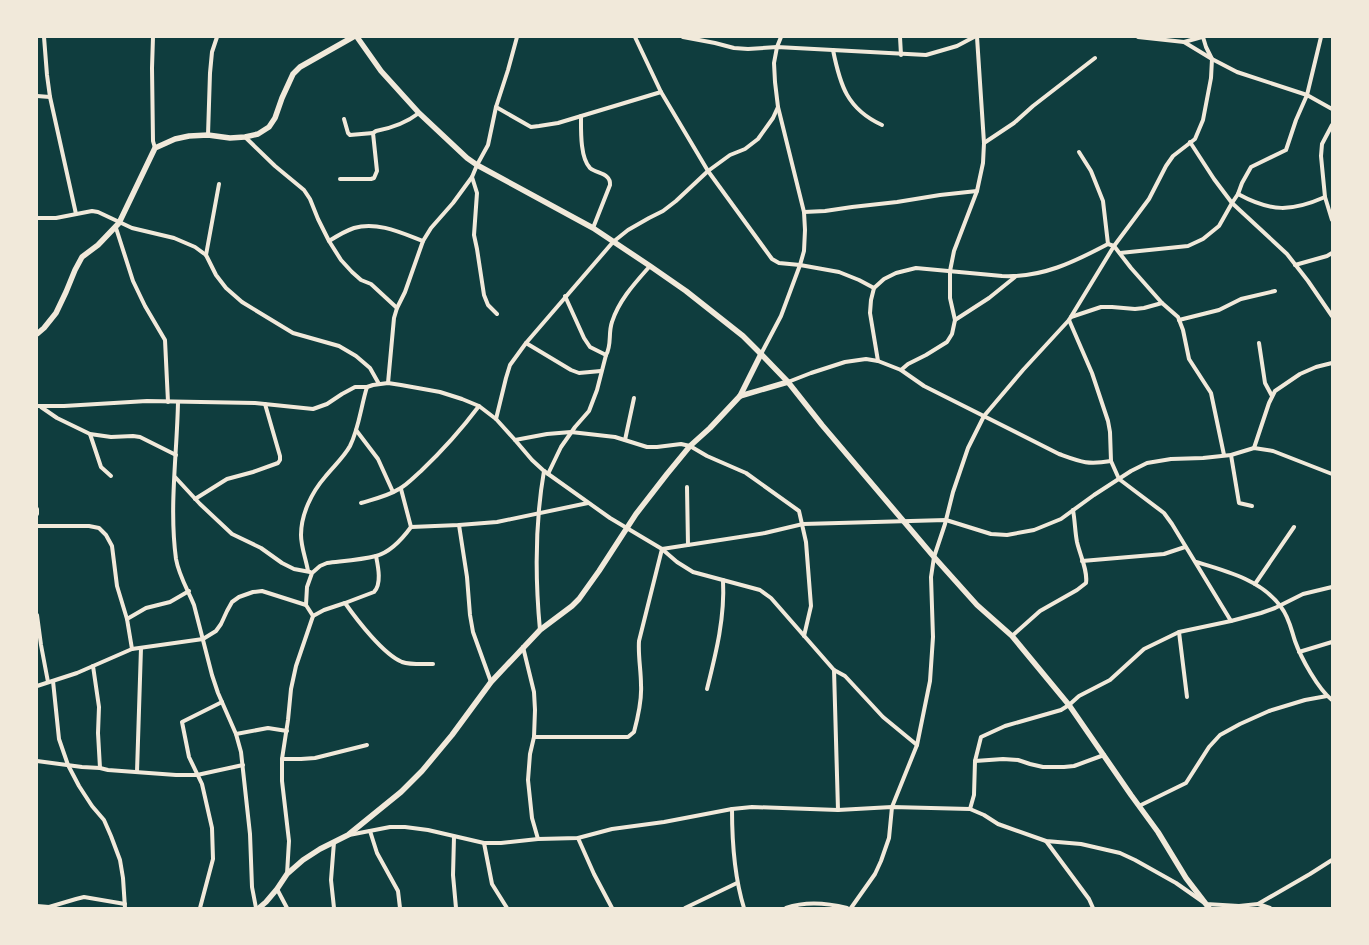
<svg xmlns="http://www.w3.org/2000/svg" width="1369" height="945" viewBox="0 0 1369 945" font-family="Helvetica,sans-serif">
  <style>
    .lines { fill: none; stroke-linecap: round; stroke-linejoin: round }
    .minor { stroke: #f1e9da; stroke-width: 4 }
    .tertiary { stroke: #f1e9da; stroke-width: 5.5 }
  </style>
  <rect width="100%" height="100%" fill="#0f3d3e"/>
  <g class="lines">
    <g class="minor">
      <polyline points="44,37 47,75 50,97 76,214"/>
      <polyline points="153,37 152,68 153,141 155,148"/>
      <polyline points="635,37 661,92 708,171 772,259 779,263 800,265 839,272 859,280 874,288"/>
      <polyline points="683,37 715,43 734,48 748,49 777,47 926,55 957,46 974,37"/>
      <polyline points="900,37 901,55"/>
      <polyline points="1138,37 1184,42 1202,37"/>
      <polyline points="1184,42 1212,59 1237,72 1307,95 1332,109"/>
      <path d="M833,50C840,85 847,109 882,125"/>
      <polyline points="37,96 50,97"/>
      <polyline points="496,107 531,127 539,126 558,123 661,92"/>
      <path d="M581,116C581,130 580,158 590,168C597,174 611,173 610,185L593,228"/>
      <polyline points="344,119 348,133 350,135 373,133"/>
      <polyline points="1332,125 1322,144 1321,156 1325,197 1332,220"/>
      <polyline points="208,135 210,73 212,52 217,37"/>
      <polyline points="245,137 275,166 304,190 310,199 318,219 329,241 341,260 352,272 361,280 371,284 397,308"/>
      <polyline points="1190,142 1214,179 1232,203 1287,254 1308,281 1332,316"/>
      <polyline points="984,143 1014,123 1033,106 1095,58"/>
      <polyline points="1079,152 1091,171 1103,201 1108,244"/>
      <polyline points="472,177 477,193 474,235 477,249 484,295 488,305 497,314"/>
      <path d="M340,179H371L374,178L377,171L373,133L376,131C392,128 406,123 419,113"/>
      <path d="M1238,194C1271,212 1291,212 1325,197"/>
      <polyline points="804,212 825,211 852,207 897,202 940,195 977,191"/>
      <polyline points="37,218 56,218 92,211 98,212 132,228 174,238 195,247 206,255 216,275 226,288 242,302 293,333 339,346 356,356 370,368 379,384"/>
      <polyline points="116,228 133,281 145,306 165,340 168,402"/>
      <path d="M329,241C337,236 345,231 354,228C377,221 402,233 423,241"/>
      <polyline points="1120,253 1188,246 1203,239 1219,226 1232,203 1238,194 1242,183 1251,167 1286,150 1296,120 1307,95 1321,37"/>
      <polyline points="206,255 219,184"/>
      <polyline points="1295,265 1327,256 1332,253"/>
      <polyline points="565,296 584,338 590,347 606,355"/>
      <polyline points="1071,317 1101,307 1112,307 1135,309 1144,308 1162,303"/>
      <polyline points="955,320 989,298 1015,277"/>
      <polyline points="1069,320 1092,373 1108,421 1110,432 1111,461 1119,479 1164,513 1172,524 1231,621"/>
      <polyline points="1179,320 1219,310 1241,299 1275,291"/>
      <polyline points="526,343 571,370 579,373 601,371"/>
      <polyline points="1259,343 1265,383 1272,396"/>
      <polyline points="761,354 781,316 800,265 804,251 805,230 804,212 778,107 775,82 774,63 777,47 781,37"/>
      <path d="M878,361L870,313L871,300L874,288L884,279L896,273L916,268L1002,276C1042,278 1074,262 1108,244L1114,246L1131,268L1162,303L1178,317L1183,330L1189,359L1211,393L1224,455"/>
      <polyline points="901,370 908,364 926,355 947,342 952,334 955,320 950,298 950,271 954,251 977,191 983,163 984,143 977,37"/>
      <path d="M788,382L811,373L845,362L866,359L878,361L901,370L924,386L1059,454C1081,462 1087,465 1111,461"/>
      <polyline points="388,383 394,318 397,308 405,292 423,241 431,228 453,203 472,177 477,165 488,145 496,107 508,70 517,37"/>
      <path d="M178,402C177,455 169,507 176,559C179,576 188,590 194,605L212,675L218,693L236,734L241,752L250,834L252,887L256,908"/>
      <polyline points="37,406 64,406 147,401 255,403 313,409 327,404 342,394 355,387 367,387"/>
      <polyline points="41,407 57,418 90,434 111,437 133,436 140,437 176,455"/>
      <polyline points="496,419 506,378 510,365 526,343 613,242 628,230 649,218 663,211 676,201 708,171 730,155 745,149 758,139 773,118 778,107"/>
      <polyline points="356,430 378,459 393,492"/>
      <polyline points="90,434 101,467 111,476"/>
      <polyline points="515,440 547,434 571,432 615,437 647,447 657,447 681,444 690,446 707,456 746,473 799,511 806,542 811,606 804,636"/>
      <polyline points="625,440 634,398"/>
      <polyline points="1254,448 1269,403 1275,391 1300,374 1316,367 1332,363"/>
      <polyline points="1231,455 1239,503 1252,506"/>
      <path d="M548,474L561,447L575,427L589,411L597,390L606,355C612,345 608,333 612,322C619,300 635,283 650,266"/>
      <polyline points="175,477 200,504 232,534 261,548 282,563 294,569 310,572"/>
      <polyline points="687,487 688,545"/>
      <polyline points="401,489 411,527"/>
      <polyline points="195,499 227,479 253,472 278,463 280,460 280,456 265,404"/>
      <path d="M361,503C374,499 388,496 399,489C407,485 414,477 421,471C442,451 461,430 479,406"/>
      <polyline points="37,509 37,514"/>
      <polyline points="459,525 467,577 470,615 473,632 491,682"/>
      <polyline points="37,526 89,526 99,528 106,535 112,546 117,586 127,619 132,649"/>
      <polyline points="1082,561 1164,554 1185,547"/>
      <path d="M1196,562C1226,571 1262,580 1281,607C1289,617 1291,629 1295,641C1301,658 1318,689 1332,700"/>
      <path d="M308,571C306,559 301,547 301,535C301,514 312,492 325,477C333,467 344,457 350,446C359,428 361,406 367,387L373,385L388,383L401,385L440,392L462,399L479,406L496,419L515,440L532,460L544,471L610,518L662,549L677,562L693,572L760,590L771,598L834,670L845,676L883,717L917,745"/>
      <polyline points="1255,584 1294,527"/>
      <path d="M345,603C357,620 383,654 402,662C411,665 424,664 433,664"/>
      <polyline points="37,615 41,645 48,682"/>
      <path d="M313,616L324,610L345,603L374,592C382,584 378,566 376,556"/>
      <polyline points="127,619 146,608 170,602 189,591"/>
      <path d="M540,630C535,577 535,523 544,471"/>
      <polyline points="1179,632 1187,697"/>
      <path d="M1012,636L1040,611L1077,590L1086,583C1088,571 1080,555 1077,542C1075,532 1075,521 1073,510"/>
      <polyline points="523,647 534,692 535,710 534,737 530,754 528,780 532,818 538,839"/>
      <polyline points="1299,652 1332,642"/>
      <polyline points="93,666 99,707 98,733 100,768"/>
      <polyline points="834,670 838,810"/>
      <polyline points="53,681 59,739 68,765 79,786 92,806 104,820 111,836 120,860 123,878 125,908"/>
      <polyline points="37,686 77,673 132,649 203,639 216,631 221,624 227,611 232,602 239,597 253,592 262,591 306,605"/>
      <path d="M707,689C716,653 725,618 723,580"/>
      <polyline points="236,734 268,728 287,731"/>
      <path d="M534,737H628L634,732C638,717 642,700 641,685C641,670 638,656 639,641L662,549L765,533L803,524L946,520L991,534L1007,535L1034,530L1061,519L1094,495L1131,471L1147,463L1171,459L1203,458L1231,455L1254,448L1273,451L1332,474"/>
      <polyline points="282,759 301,759 315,758 367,745"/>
      <polyline points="37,761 82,767 100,768 108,770 176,775 197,775 243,765"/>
      <polyline points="975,761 1003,759 1018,760 1030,764 1043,767 1064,767 1074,766 1104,755"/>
      <polyline points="137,772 141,648"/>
      <polyline points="1139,806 1186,783 1209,747 1220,735 1240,724 1269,711 1305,700 1327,696"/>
      <path d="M732,809C732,842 734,876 744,908"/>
      <polyline points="970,809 974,795 975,761 981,737 1005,726 1061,710 1069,705 1079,696 1110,680 1144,649 1179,632 1231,621 1261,613 1275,608 1303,594 1332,587"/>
      <polyline points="370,831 377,853 398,891 400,908"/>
      <polyline points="349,835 390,827 405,827 428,830 484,843 501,843 538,839 578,838 612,829 664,822 732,809 752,807 838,810 892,807 970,809 984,815 998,824 1046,841 1081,844 1120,853 1135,860 1176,883 1206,904 1239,906 1258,904 1310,874 1332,860"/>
      <polyline points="454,837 453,875 456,908"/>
      <polyline points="578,838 594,874 612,908"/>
      <polyline points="1046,841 1089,899 1093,908"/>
      <polyline points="334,842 331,880 334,908"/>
      <polyline points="484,843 492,884 507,908"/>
      <path d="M287,874L289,841L282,781V759L288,720L291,689L296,666L313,616L306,605L307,587L312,573L320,566L327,563C343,561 360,560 376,556C391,552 403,538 411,527L459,525L497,522L588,503"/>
      <polyline points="277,889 287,908"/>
      <polyline points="1258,904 1270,908"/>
      <polyline points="37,906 49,907 76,899 84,897 125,904"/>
      <polyline points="200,908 213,859 212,828 202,784 189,757 182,722 222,702"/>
      <polyline points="685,908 737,883"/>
      <path d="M786,908C806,901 827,903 847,908"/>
      <polyline points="851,908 875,874 881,861 889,838 892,807 917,745 930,681 933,637 931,577 934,557 945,524 953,492 968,448 984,416 1023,370 1069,320 1114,246 1149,199 1166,166 1173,156 1195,139 1203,120 1211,78 1212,59 1206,47 1203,37"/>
    </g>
    <g class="tertiary">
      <polyline points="357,37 381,71 419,113 467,158 477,165 593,228 650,266 686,291 743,336 761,354 788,382 822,425 934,557 977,605 1012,636 1069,705 1131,795 1158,832 1186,878 1209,908"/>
      <polyline points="37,334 44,328 56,313 66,292 75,270 82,257 98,245 119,223 155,148 175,139 189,136 208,135 230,138 245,137 258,134 269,127 275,118 282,98 293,74 300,67 353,37"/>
      <polyline points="740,396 788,382"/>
      <polyline points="259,908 266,902 277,889 287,874 303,860 320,849 348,835 401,792 422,771 452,735 491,682 540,630 572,606 579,599 599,571 636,514 667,474 690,446 710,428 740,396 761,354"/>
    </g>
  </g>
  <rect width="1369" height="945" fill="none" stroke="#f1e9da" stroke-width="76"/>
</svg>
